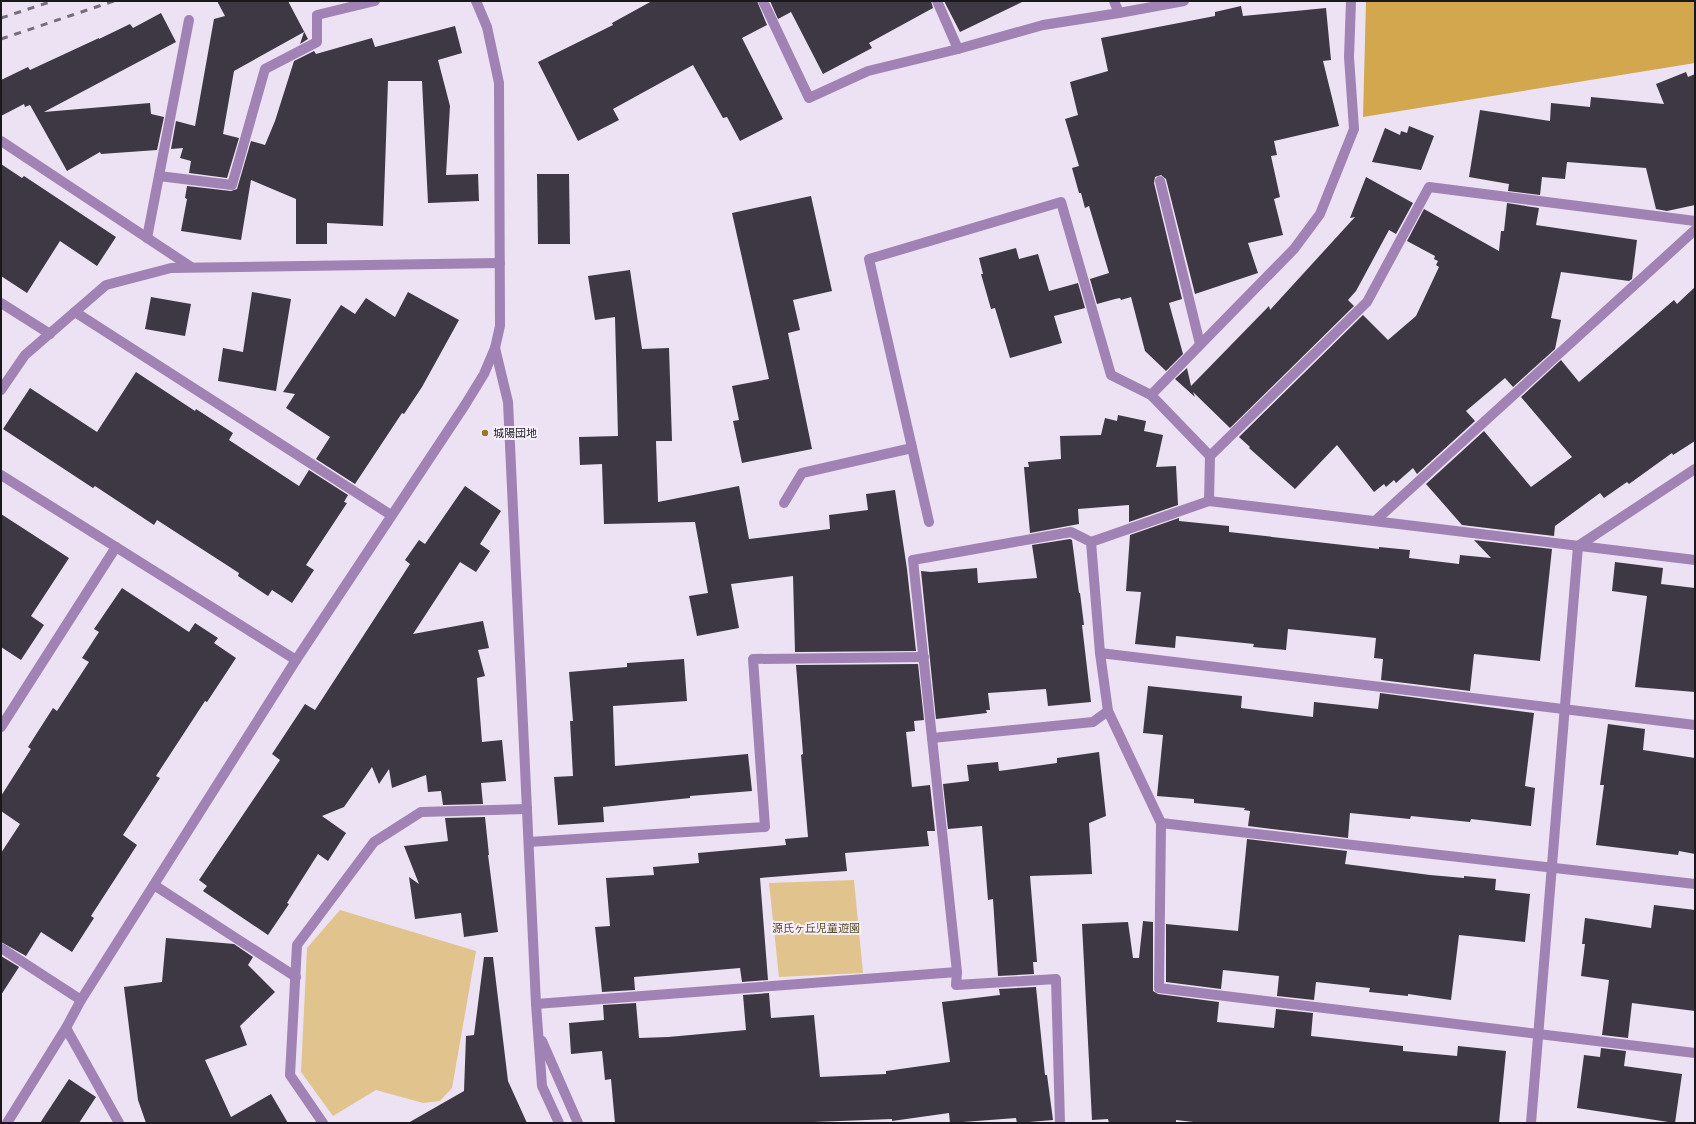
<svg xmlns="http://www.w3.org/2000/svg" width="1696" height="1124" viewBox="0 0 1696 1124" font-family="Montserrat,'Noto Sans JP',sans-serif">
  <style>
    .green { fill: #e1c48d }
    .forest { fill: #d2a74d }
    .building { fill: #3e3744 }
    .lines { fill: none; stroke-linecap: round; stroke-linejoin: round }
    .minor { stroke: #a082b5; stroke-width: 10 }
    .rail { stroke: #736e78; stroke-width: 3; stroke-dasharray: 7 7; stroke-linecap: butt }
    .poi-dot { fill: #9d7824; stroke: #f8f0fe; stroke-width: 1.5 }
    .labels { text-anchor: middle; stroke-width: 4; stroke-linejoin: round; paint-order: stroke }
    .poi-label { font-size: 11px; fill: #1a171d; stroke: #f8f0fe; text-anchor: start }
    .park-label { font-size: 11px; fill: #5b4823; stroke: #f8f0fe }
  </style>
  <rect width="100%" height="100%" fill="#ece2f3"/>
  <g class="green">
    <polygon points="854,880 863,973 779,977 769,883"/>
    <polygon points="340,910 476,951 452,1088 440,1101 423,1103 376,1090 333,1116 301,1072 307,948"/>
  </g>
  <polygon class="forest" points="1366,1 1695,1 1695,63 1363,117"/>
  <g class="building">
    <polygon points="217,1 288,1 308,39 300,44 304,32 234,71 223,134 239,138 227,178 189,173 191,161 180,158 183,148 171,149 176,121 195,126 214,19 225,16"/>
    <polygon points="652,1 757,1 767,25 742,38 783,119 740,141 727,117 723,118 693,65 613,109 619,120 578,141 538,62 613,25 612,23"/>
    <polygon points="770,1 931,1 933,8 869,43 872,48 823,74 791,12 778,19"/>
    <polygon points="944,1 1024,1 960,32"/>
    <polygon points="1241,6 1243,16 1326,8 1331,60 1323,61 1339,126 1274,141 1277,155 1271,156 1280,197 1274,199 1283,235 1248,243 1258,273 1195,294 1166,179 1161,175 1155,177 1154,183 1182,299 1169,303 1183,354 1166,371 1145,351 1131,297 1121,300 1120,298 1115,299 1097,304 1090,279 1109,273 1089,206 1085,208 1081,193 1079,193 1072,168 1079,166 1065,119 1078,115 1070,82 1108,71 1101,38 1215,16 1215,12"/>
    <polygon points="161,13 176,42 44,112 150,103 151,114 164,117 157,150 101,154 100,152 67,171 30,105 25,107 24,104 1,116 1,80 28,67 30,70 99,38 99,39 130,24 133,28"/>
    <polygon points="455,26 462,53 438,60 450,106 446,175 478,174 479,201 428,203 422,81 388,81 383,226 327,223 327,244 296,244 296,199 251,180 241,240 181,231 187,199 185,198 187,186 231,191 237,189 251,141 265,145 275,121 294,61 314,51 316,54 372,38 375,47"/>
    <polygon points="1686,72 1688,77 1695,74 1695,205 1667,211 1656,209 1646,168 1567,162 1565,179 1542,177 1540,195 1508,191 1509,184 1469,177 1480,110 1550,121 1551,103 1590,107 1591,97 1664,104 1656,84"/>
    <polygon points="1409,126 1434,136 1421,170 1372,162 1385,128 1400,135 1401,131 1407,133"/>
    <polygon points="1,164 22,178 24,176 116,237 97,266 60,241 27,293 1,276"/>
    <polygon points="537,174 569,174 570,244 538,244"/>
    <polygon points="1366,177 1413,203 1396,234 1389,230 1356,291 1348,300 1354,306 1230,428 1193,392 1195,397 1175,379 1187,368 1191,386 1269,306 1270,310 1355,217 1350,218"/>
    <polygon points="811,196 832,291 793,300 800,330 788,333 812,449 742,463 733,421 739,420 732,386 769,379 732,213"/>
    <polygon points="1507,203 1539,208 1536,225 1637,240 1632,279 1629,281 1561,272 1551,318 1561,320 1555,349 1513,387 1505,378 1466,411 1475,421 1417,474 1413,468 1396,483 1394,480 1386,487 1384,484 1374,492 1337,445 1295,489 1249,448 1250,447 1239,437 1363,315 1388,340 1416,316 1439,267 1436,265 1438,261 1434,259 1435,256 1407,241 1424,209 1499,251 1501,231 1504,231"/>
    <polygon points="1016,248 1019,259 1038,254 1049,291 1078,283 1085,308 1054,316 1062,343 1010,358 995,308 991,309 981,274 983,274 979,258"/>
    <polygon points="630,270 642,349 669,348 672,441 656,441 658,502 739,486 749,539 830,529 829,515 868,510 866,494 895,490 907,569 916,651 795,652 793,576 731,584 739,628 697,636 689,596 708,593 695,522 604,524 602,464 580,465 579,437 618,436 615,317 595,320 588,276"/>
    <polygon points="1695,287 1695,441 1673,455 1672,453 1629,484 1627,482 1604,498 1600,493 1555,526 1554,536 1462,525 1426,484 1484,431 1531,487 1572,457 1521,397 1561,360 1579,382 1674,300 1677,304"/>
    <polygon points="252,292 291,299 276,391 218,381 223,348 243,352"/>
    <polygon points="408,292 459,320 422,387 404,414 402,413 355,484 316,459 330,437 286,408 295,394 283,392 341,305 355,314 366,298 395,317"/>
    <polygon points="151,297 191,304 185,336 145,329"/>
    <polygon points="136,372 195,411 196,409 233,433 229,440 299,486 309,470 348,495 344,502 347,503 306,565 314,570 292,603 272,590 268,596 238,576 239,573 157,520 154,525 95,486 93,488 3,429 30,388 97,432"/>
    <polygon points="1118,415 1146,421 1144,431 1163,435 1156,467 1176,466 1178,505 1129,522 1129,505 1078,509 1079,524 1030,533 1024,467 1029,467 1028,462 1061,459 1060,436 1101,435 1105,418 1117,421"/>
    <polygon points="465,486 501,511 480,544 490,551 476,572 460,562 413,634 483,621 489,648 478,650 485,676 477,678 482,742 502,740 506,781 481,783 483,804 443,805 441,791 428,792 426,775 392,788 389,769 379,784 372,767 344,807 322,816 346,833 328,861 318,854 287,903 289,904 268,935 203,891 207,886 199,880 280,760 272,754 305,704 315,710 410,564 405,560 419,540 425,544"/>
    <polygon points="1,514 69,558 31,616 44,625 21,660 1,647"/>
    <polygon points="1179,518 1179,521 1229,526 1229,532 1379,549 1379,547 1410,550 1409,558 1459,564 1460,555 1491,558 1474,540 1552,549 1540,661 1474,654 1470,691 1381,680 1383,659 1374,658 1376,638 1288,629 1286,650 1253,647 1254,644 1176,636 1175,648 1135,644 1141,592 1126,591 1130,535"/>
    <polygon points="1070,539 1072,540 1079,593 1080,593 1084,625 1082,625 1091,702 1048,706 1046,689 988,693 990,710 986,710 987,713 936,719 921,571 931,572 977,568 978,583 1037,578 1032,545"/>
    <polygon points="1615,562 1663,568 1661,584 1695,588 1695,692 1635,687 1647,596 1612,591"/>
    <polygon points="122,588 189,632 195,623 218,638 214,643 236,658 207,702 205,701 156,776 160,778 123,835 137,845 91,916 94,918 72,952 41,932 26,956 1,942 1,853 20,824 1,811 1,796 31,749 28,747 53,708 57,711 89,662 82,658 99,632 94,629"/>
    <polygon points="684,659 687,701 613,706 615,766 748,754 752,791 690,796 690,798 603,807 604,822 558,825 554,777 573,776 570,721 573,721 569,672 627,667 627,663"/>
    <polygon points="918,664 924,720 914,721 915,731 906,732 912,787 930,785 935,831 927,831 929,846 845,853 847,871 760,878 768,980 742,982 740,968 634,977 635,990 602,992 595,927 610,926 606,878 654,875 653,867 699,863 698,853 786,845 785,839 808,837 801,755 803,754 796,665"/>
    <polygon points="1148,686 1242,696 1241,708 1313,717 1314,702 1378,709 1380,693 1534,713 1525,786 1535,788 1531,826 1471,819 1470,822 1411,816 1410,819 1350,813 1348,838 1248,826 1250,811 1244,810 1245,808 1194,803 1194,799 1157,796 1163,735 1143,733"/>
    <polygon points="1608,724 1645,729 1643,750 1695,758 1695,854 1679,851 1678,855 1596,845 1604,785 1600,785"/>
    <polygon points="1099,752 1106,816 1089,823 1092,874 1030,876 1037,962 1033,962 1034,974 998,976 993,899 988,900 982,826 948,829 943,784 969,781 967,765 998,762 999,771 1057,763 1057,758"/>
    <polygon points="485,817 489,855 488,855 498,932 464,937 461,913 415,919 409,877 419,884 404,846 448,841 445,818"/>
    <polygon points="1247,839 1347,851 1345,864 1430,875 1464,878 1464,876 1496,879 1495,890 1530,894 1525,942 1459,935 1451,1000 1408,994 1408,996 1369,992 1370,988 1316,982 1314,1000 1277,996 1279,976 1223,970 1221,989 1166,982 1166,924 1238,931"/>
    <polygon points="1654,905 1695,910 1695,1011 1632,1003 1628,1038 1602,1035 1609,980 1581,976 1585,944 1582,944 1585,918 1651,928"/>
    <polygon points="1143,921 1153,922 1153,991 1158,994 1219,1002 1217,1022 1274,1028 1276,1009 1313,1013 1311,1036 1403,1046 1403,1051 1457,1056 1458,1046 1506,1051 1499,1123 1202,1123 1176,1120 1176,1123 1109,1123 1108,1119 1092,1120 1082,924 1128,922 1133,958 1139,958"/>
    <polygon points="166,938 234,944 253,957 248,965 275,992 240,1026 247,1045 205,1060 231,1117 271,1094 288,1123 146,1123 138,1100 124,987 162,982"/>
    <polygon points="1,956 19,967 1,995"/>
    <polygon points="484,957 493,957 508,1081 527,1123 408,1123 464,1091 466,1036 474,1035"/>
    <polygon points="1036,987 1045,1075 1047,1075 1053,1120 1017,1123 1016,1118 950,1123 949,1113 892,1121 892,1119 788,1123 615,1123 611,1079 605,1080 602,1051 571,1054 569,1023 604,1020 603,1005 636,1003 639,1038 668,1037 746,1030 743,995 769,993 771,1018 814,1015 820,1077 886,1074 886,1071 950,1062 942,1002 1000,995 999,989"/>
    <polygon points="1601,1048 1626,1051 1624,1066 1682,1074 1675,1123 1577,1108 1584,1055 1600,1057"/>
    <polygon points="69,1079 96,1097 79,1123 40,1123"/>
  </g>
  <g class="lines">
    <g class="minor">
      <polyline points="763,1 809,98 868,71 958,49 1043,25 1119,13 1114,1"/>
      <polyline points="937,1 958,49"/>
      <polyline points="1119,13 1184,1"/>
      <polyline points="1,141 191,267"/>
      <polyline points="159,176 232,185 265,69 317,42 317,15 375,1"/>
      <polyline points="1160,181 1200,344"/>
      <polyline points="147,238 189,20"/>
      <polyline points="1,303 50,334"/>
      <polyline points="75,312 391,515"/>
      <polyline points="495,348 508,402 536,1004 542,1086 559,1123"/>
      <polyline points="1,390 25,355 106,285 171,268 500,263"/>
      <polyline points="1210,456 1367,302 1429,187 1695,221"/>
      <polyline points="1,475 296,660"/>
      <polyline points="1209,501 1210,456 1151,395 1294,249 1320,214 1354,129 1349,57 1351,1"/>
      <polyline points="784,503 802,473 912,448"/>
      <polyline points="1375,521 1695,230"/>
      <polyline points="929,522 869,259 1061,202 1111,375 1151,395"/>
      <polyline points="1695,560 1209,501 1091,542 1100,653 1108,711 1161,823 1159,988 1695,1053"/>
      <polyline points="1100,653 1695,725"/>
      <polyline points="1,727 116,547"/>
      <polyline points="932,738 1093,722 1108,711"/>
      <polyline points="1161,823 1695,884"/>
      <polyline points="529,842 765,827 753,659 924,657"/>
      <polyline points="154,885 296,977"/>
      <polyline points="1,948 81,1000"/>
      <polyline points="957,972 913,560 1071,532 1091,542"/>
      <polyline points="536,1004 957,972 956,985 1056,979 1060,1123"/>
      <polyline points="66,1028 119,1123"/>
      <polyline points="542,1041 578,1123"/>
      <polyline points="7,1123 66,1028 81,1000 296,660 465,405 484,374 495,348 500,326 499,83 487,27 476,1"/>
      <polyline points="323,1123 290,1075 297,945 374,842 421,812 527,809"/>
      <polyline points="1531,1123 1578,546 1695,469"/>
    </g>
    <g class="rail">
      <polyline points="1,18 53,1"/>
      <polyline points="1,39 114,1"/>
    </g>
  </g>
  <circle class="poi-dot" cx="485" cy="433" r="4"/>
  <g class="labels">
    <g class="poi-label">
      <text x="493" y="437">城陽団地</text>
    </g>
    <g class="park-label">
      <text x="816" y="932">源氏ヶ丘児童遊園</text>
    </g>
  </g>
  <rect width="1696" height="1124" fill="none" stroke="#1a171d" stroke-width="4"/>
</svg>
